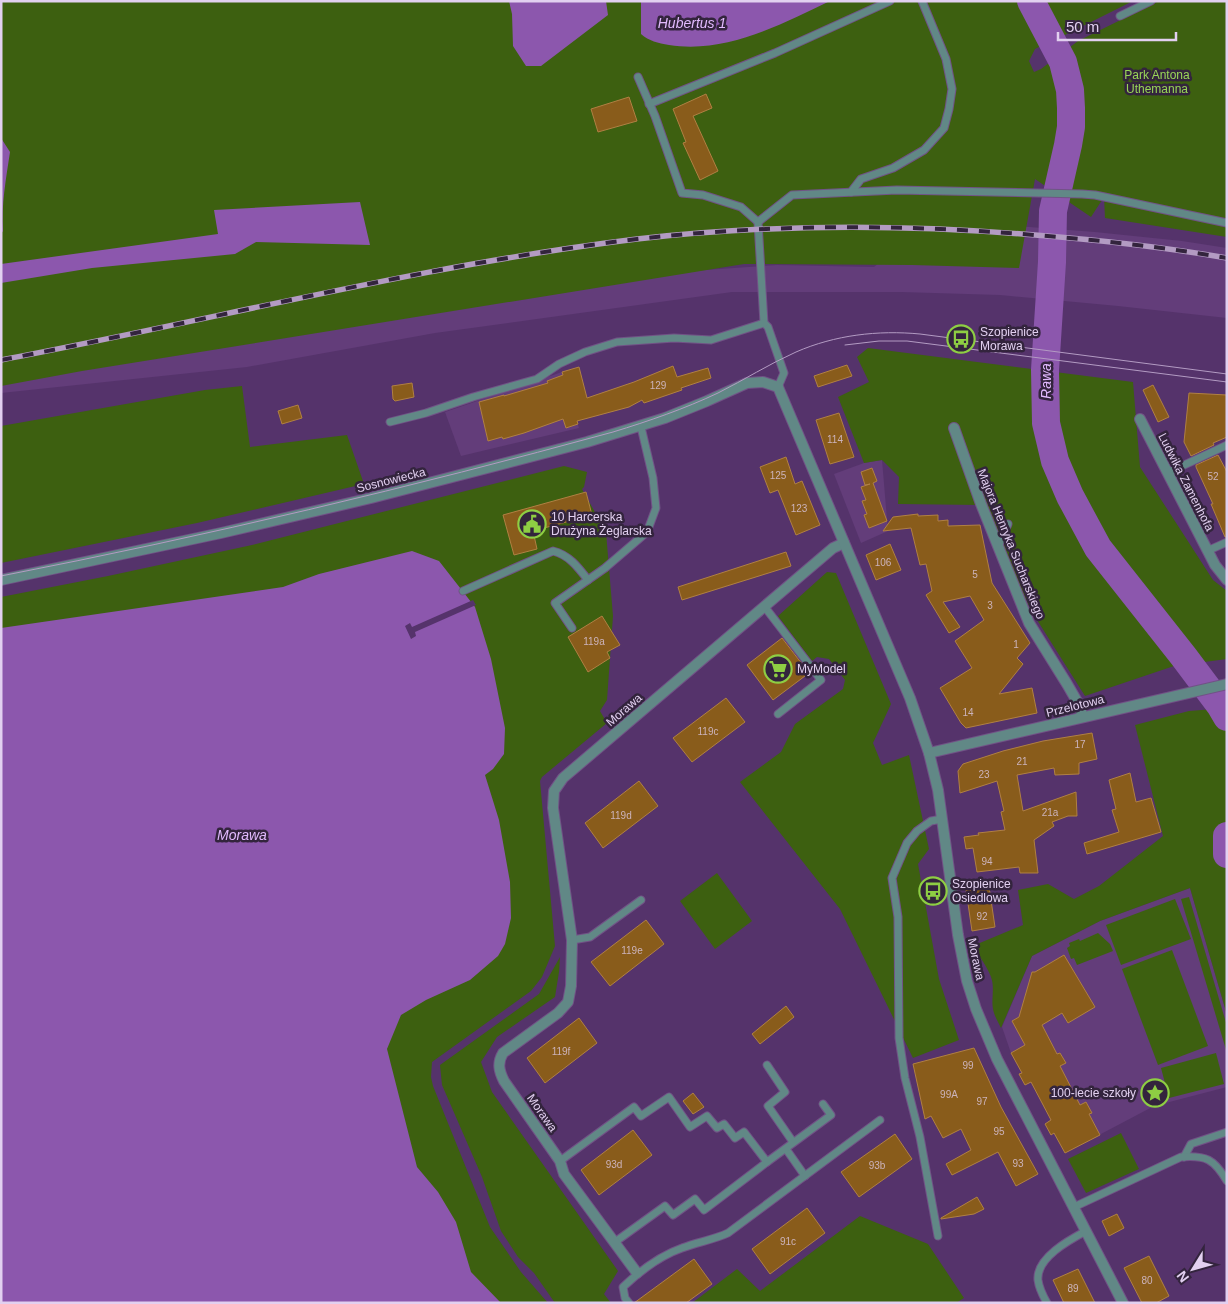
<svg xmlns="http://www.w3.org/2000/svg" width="1228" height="1304" viewBox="0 0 1228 1304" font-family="Arial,sans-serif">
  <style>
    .built { fill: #633d7a }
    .green { fill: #3d6010 }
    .water { fill: #8c57ad }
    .pier { fill: #55336b }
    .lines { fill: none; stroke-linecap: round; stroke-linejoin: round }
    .river { stroke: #8c57ad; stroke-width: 28 }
    .building { fill: #895c1b; stroke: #b08043 }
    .service-casing { stroke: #715286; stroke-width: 9 }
    .minor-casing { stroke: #715286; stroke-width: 12 }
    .tertiary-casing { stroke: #715286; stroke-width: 12 }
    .service { stroke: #618886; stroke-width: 7 }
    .minor { stroke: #618886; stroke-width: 10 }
    .tertiary { stroke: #618886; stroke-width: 10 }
    .tram { stroke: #b39bc3; stroke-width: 1 }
    .rail-casing { stroke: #b39bc3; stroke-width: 5.5 }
    .rail { stroke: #33243d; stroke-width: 4; stroke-dasharray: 11; stroke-linecap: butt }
    .labels { text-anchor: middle; stroke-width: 5; stroke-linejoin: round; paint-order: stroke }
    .number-label { font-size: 10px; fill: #ccb3bb }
    .park-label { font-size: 12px; fill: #99d658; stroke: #33243d }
    .poi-label { font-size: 12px; fill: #e2d0f0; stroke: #33243d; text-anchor: start }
    .street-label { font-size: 12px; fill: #e2d0f0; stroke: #33243d }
    .water-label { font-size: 14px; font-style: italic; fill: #e2bafe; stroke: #33243d }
  </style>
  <rect width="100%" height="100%" fill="#55336b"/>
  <g class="built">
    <polygon points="934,220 1095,232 1182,241 1227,248 1227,318 1118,306 1000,295 901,292 732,292 435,333 247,367 1,393 1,369 645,274 777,265 874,267"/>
    <polygon points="562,372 579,428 461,456 445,412"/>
    <polygon points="882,460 888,531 861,543 834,474 864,463"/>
    <polygon points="1190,888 1227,1015 1227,1087 1154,1106 1065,1153 1054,1133 1051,1135 1045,1124 1051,1120 1031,1082 1025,1085 1019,1074 1022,1072 1011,1053 1002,1027 1032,956 1100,921"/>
  </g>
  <g class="green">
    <polygon points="1,1 1023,1 1045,44 1035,49 1029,61 1034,72 1041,69 1078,41 1159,1 1227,1 1227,237 1105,218 1104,197 1091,217 1035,179 1019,268 912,265 744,264 82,371 1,386"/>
    <polygon points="1037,1 1133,1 1057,39"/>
    <polygon points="868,348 1133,382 1140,467 1213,580 1227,591 1227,659 1174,666 1085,696 1032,612 981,505 898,504 899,477 882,460 864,463 838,397 869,382 857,357"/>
    <polygon points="242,386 250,447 347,435 364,484 197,523 1,563 1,426 205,390"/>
    <polygon points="564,466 587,472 584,487 582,489 606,532 613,616 607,700 600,711 607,723 542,777 540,781 555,946 542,977 531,991 432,1062 431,1077 433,1086 490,1227 521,1272 548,1303 1,1303 1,597 108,576 252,545"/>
    <polygon points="827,572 836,573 891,704 873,743 882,765 909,755 929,849 918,864 939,979 959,1040 913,1058 840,909 740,782 781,752 795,724 843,689 845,680 829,659 817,657 812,661 778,616"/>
    <path d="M1227,708V1015L1190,888L1100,921L1032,956L1001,1028C998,1022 994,1015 993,1009C991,999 995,988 991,977C987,965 978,957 975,945L1023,925L1018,890L1048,884L1074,899L1099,886L1163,836L1135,725L1189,711Z"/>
    <polygon points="717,873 752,921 715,949 680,901"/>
    <polygon points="1189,897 1227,1026 1227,1053 1181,899"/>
    <polygon points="1175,899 1191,939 1121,965 1106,925"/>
    <polygon points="1098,933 1110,944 1113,951 1077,965 1074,958 1071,959 1067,948 1070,946 1069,943 1079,939 1080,941"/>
    <polygon points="1172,950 1208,1046 1158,1065 1122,969"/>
    <polygon points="560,957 559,972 555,997 497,1037 481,1062 492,1092 618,1271 604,1294 611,1303 555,1303 534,1273 518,1257 501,1231 482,1177 442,1085 440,1065 539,994"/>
    <polygon points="1216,1053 1224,1084 1169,1098 1161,1068"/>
    <polygon points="1121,1133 1139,1169 1086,1193 1068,1159"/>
    <polygon points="860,1216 928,1244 964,1298 956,1303 692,1303 737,1269 760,1291"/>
  </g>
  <g class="water">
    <polygon points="509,1 606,1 608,15 541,66 526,66 513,46 512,14"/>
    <path d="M641,1H830C780,25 726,54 669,45C658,43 649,41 641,34Z"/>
    <path d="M1,138L10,152C6,179 1,205 3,231L1,234Z"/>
    <polygon points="360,202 370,245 256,242 235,254 92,268 1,283 1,264 218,234 214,210"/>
    <polygon points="412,551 439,561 475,607 491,659 505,728 504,754 493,769 485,775 499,820 510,882 511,918 505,944 498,956 470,980 426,1000 401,1015 387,1049 417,1167 438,1192 456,1222 471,1272 501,1303 1,1303 1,628 283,587 319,574"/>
  </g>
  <polygon class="pier" points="473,600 476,605 415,632 416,636 411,639 405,626 410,623 412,627"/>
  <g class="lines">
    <g class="river">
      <polyline points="1031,1 1063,62 1070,90 1071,108 1071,127 1068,145 1053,211 1052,262 1045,370 1046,423 1055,461 1070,496 1098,548 1184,657 1220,705 1227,717"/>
      <polyline points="1227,836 1227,854"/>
    </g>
  </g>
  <g class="building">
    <polygon points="706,94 712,108 693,116 718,171 700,180 683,143 686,142 673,109"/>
    <polygon points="629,97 637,121 598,132 591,109"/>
    <polygon points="847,365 852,376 818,387 814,376"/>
    <polygon points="673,366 677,377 708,368 711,378 681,388 682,390 644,403 642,400 629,407 577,421 578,424 566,428 563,419 524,433 503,439 502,437 488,441 479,402 504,395 504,396 548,383 547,381 563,375 562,372 579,367 587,398 634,382"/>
    <polygon points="412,383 414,397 395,401 393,399 392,386"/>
    <polygon points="1153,385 1169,417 1158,422 1143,390"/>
    <polygon points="1189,393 1227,395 1227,437 1213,443 1214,445 1191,456 1184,442"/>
    <polygon points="298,405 302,418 282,424 278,411"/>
    <polygon points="839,413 854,457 830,464 816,420"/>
    <polygon points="1218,455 1227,472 1227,537 1225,537 1211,504 1213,504 1196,467 1196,465"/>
    <polygon points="786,457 795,484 802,481 820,525 796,535 778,490 770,493 760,467"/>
    <polygon points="872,468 877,481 873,483 887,521 869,528 864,515 867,514 862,501 866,500 861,487 870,484 865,485 861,472"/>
    <polygon points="586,492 592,515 533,531 537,549 514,555 503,515"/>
    <polygon points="918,514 918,516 938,515 938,521 948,520 948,526 980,525 992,583 1030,643 1017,658 1023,664 999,694 1032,688 1037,713 966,728 961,723 940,688 972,668 955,641 984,620 970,596 943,602 960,627 949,633 926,595 932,591 926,564 920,565 911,528 883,531 893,517"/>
    <polygon points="890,544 901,570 876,580 866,555"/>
    <polygon points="786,552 791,566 682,600 678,587"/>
    <polygon points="602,616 620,645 607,652 610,658 588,672 568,637"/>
    <polygon points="782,638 809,673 773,700 747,665"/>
    <polygon points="726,698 745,722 692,762 673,738"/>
    <polygon points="1092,733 1097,759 1079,763 1079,774 1055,775 1054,768 1017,775 1023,811 1076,792 1077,816 1068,816 1052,822 1054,826 1034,840 1038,873 1020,873 1019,867 977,872 973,848 966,849 964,837 979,835 978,833 1005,830 1001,812 1004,811 997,781 960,793 958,771 963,764 1003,751 1043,741"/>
    <polygon points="1130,773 1136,802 1151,798 1161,832 1087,854 1084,843 1119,832 1112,810 1116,809 1109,780"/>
    <polygon points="639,781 658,806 603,848 585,823"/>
    <polygon points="988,880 995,927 972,931 965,883"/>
    <polygon points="646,920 664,944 610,986 591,962"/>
    <polygon points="1064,955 1095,1007 1068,1023 1062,1013 1042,1025 1057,1054 1060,1053 1066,1063 1060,1066 1080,1105 1086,1102 1092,1113 1089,1114 1100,1135 1065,1153 1054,1133 1051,1135 1045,1124 1051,1120 1031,1082 1025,1085 1019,1074 1022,1073 1011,1053 1025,1045 1012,1021 1019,1017 1032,972 1035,972"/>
    <polygon points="786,1006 794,1017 760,1044 752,1034"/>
    <polygon points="579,1018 597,1043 545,1083 527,1058"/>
    <polygon points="974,1048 1001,1107 1038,1174 1016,1186 998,1152 952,1175 946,1164 971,1150 961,1129 943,1138 931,1116 925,1119 913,1064"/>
    <polygon points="693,1093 704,1107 693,1114 683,1101"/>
    <polygon points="633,1130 652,1155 599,1195 581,1170"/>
    <polygon points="895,1134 912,1159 859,1197 841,1172"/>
    <polygon points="977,1197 984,1209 974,1214 941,1219 941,1218"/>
    <polygon points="807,1208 825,1233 770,1274 752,1249"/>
    <polygon points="1117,1214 1124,1228 1109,1236 1102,1221"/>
    <polygon points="1149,1256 1169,1296 1156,1303 1142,1303 1124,1268"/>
    <polygon points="694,1259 712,1284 686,1303 634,1303"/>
    <polygon points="1078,1269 1095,1303 1064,1303 1053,1280"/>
  </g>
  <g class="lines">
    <g class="service-casing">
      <g id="service">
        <polyline points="1120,16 1151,1"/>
        <polyline points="638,77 655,116 682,193 703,195 741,207 758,222"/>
        <polyline points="649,104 775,53 890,1"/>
        <polyline points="851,192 861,179 893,168 924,150 944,128 949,109 952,89 946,59 922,1"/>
        <polyline points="778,387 784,373 768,327 764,323 758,222 792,195 897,190 1082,194 1095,195 1227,223"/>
        <polyline points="390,422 426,413 473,397 537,379 559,364 585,352 617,342 674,338 711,340 764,323"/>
        <polyline points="1167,473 1227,445"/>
        <polyline points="998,547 1008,524"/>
        <polyline points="1207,551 1227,542"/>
        <path d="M463,591L553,551C569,555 578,567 588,580"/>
        <polyline points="764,606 821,680 778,714"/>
        <polyline points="572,628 555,603 605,568 647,532 656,508 653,478 641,427"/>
        <polyline points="572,940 590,937 641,900"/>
        <polyline points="767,1065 785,1092 768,1106 793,1142"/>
        <polyline points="786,1149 805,1176"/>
        <polyline points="1184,1157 1191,1144 1227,1132"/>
        <polyline points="560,1161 634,1107 641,1116 669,1097 690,1127 707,1116 717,1128 724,1124 735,1138 744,1132 767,1162 704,1210 695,1199 673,1215 665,1206 615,1242"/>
        <polyline points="767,1162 831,1115 823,1104"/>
        <path d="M1074,1207L1181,1157C1206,1155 1214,1159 1227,1181"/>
        <polyline points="938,1236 920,1137 905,1078 899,1038 898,917 892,878 907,843 917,831 931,821 942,819"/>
        <path d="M629,1303L625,1298L623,1287C641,1270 659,1256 682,1248C697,1242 713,1240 728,1233L880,1120"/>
        <path d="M1047,1303C1043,1296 1039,1288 1038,1280C1036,1258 1069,1240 1086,1231"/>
      </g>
    </g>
    <g class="minor-casing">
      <g id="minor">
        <polyline points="1140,419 1215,565 1227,580"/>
        <polyline points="954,428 981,504 1029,623 1067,684 1078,703 1083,717"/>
        <path d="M637,1273L564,1174L560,1161L504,1081C499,1071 497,1063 503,1053L558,1013L568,1002L571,986L572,940L553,808L554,791L563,778L833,548L844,543"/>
      </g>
    </g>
    <g class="tertiary-casing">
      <g id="tertiary">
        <polyline points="1,580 221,533 371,498 587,442 665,418 707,401 747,383 763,382 778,387 910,698 929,753 938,790 958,935 967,981 976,1009 997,1059 1123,1303"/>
        <polyline points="929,753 1227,684"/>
      </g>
    </g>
    <use href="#service" class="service"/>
    <use href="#minor" class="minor"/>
    <use href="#tertiary" class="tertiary"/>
    <g class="tram">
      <polyline points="845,345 879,341 907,341 1227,382"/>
      <path d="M1,576C207,536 412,487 613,432C649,421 684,409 718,393C744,380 769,364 796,352C835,335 878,330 920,334L1227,374"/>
    </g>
    <g class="rail-casing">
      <path id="rail" d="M1,360C213,320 423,265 637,239C770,224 903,224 1035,235C1099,240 1163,247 1227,258"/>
    </g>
    <use href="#rail" class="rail"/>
  </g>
  <defs>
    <g id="bus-ring" transform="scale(1.4375)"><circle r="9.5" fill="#33243d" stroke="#8ece43" stroke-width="1.5"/><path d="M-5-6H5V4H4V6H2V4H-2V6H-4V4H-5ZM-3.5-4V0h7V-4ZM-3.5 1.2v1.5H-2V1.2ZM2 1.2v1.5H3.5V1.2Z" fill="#8ece43"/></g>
    <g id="civic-ring" transform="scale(1.4375)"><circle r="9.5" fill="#33243d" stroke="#8ece43" stroke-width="1.5"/><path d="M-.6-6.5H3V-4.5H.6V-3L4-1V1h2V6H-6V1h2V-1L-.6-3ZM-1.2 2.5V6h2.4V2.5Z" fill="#8ece43"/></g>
    <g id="supermarket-ring" transform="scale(1.4375)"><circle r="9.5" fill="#33243d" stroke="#8ece43" stroke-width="1.5"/><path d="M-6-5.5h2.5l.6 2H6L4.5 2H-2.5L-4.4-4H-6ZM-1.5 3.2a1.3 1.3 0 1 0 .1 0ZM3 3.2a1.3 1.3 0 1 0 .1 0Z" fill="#8ece43"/></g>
    <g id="sight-ring" transform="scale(1.4375)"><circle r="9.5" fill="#33243d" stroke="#8ece43" stroke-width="1.5"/><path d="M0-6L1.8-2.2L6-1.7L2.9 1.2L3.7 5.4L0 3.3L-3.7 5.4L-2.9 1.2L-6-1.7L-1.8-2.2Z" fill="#8ece43"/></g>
  </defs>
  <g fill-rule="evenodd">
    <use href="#bus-ring" x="961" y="339"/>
    <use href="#civic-ring" x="532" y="524"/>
    <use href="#supermarket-ring" x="778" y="669"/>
    <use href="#bus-ring" x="933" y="891"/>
    <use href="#sight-ring" x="1155" y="1093"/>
  </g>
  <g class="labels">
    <g class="number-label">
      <text x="658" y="389">129</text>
      <text x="835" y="443">114</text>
      <text x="778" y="479">125</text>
      <text x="1213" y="480">52</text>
      <text x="799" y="512">123</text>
      <text x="883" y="566">106</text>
      <text x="975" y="578">5</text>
      <text x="990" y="609">3</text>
      <text x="594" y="645">119a</text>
      <text x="1016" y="648">1</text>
      <text x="968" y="716">14</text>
      <text x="708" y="735">119c</text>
      <text x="1080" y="748">17</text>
      <text x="1022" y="765">21</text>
      <text x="984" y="778">23</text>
      <text x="1050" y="816">21a</text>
      <text x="621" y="819">119d</text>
      <text x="987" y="865">94</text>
      <text x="982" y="920">92</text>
      <text x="632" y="954">119e</text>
      <text x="561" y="1055">119f</text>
      <text x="968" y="1069">99</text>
      <text x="949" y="1098">99A</text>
      <text x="982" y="1105">97</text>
      <text x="999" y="1135">95</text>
      <text x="1018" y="1167">93</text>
      <text x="614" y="1168">93d</text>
      <text x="877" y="1169">93b</text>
      <text x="788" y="1245">91c</text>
      <text x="1147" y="1284">80</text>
      <text x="1073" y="1292">89</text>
    </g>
    <g class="park-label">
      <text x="1157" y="79">Park Antona<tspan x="1157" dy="14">Uthemanna</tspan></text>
    </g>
    <g class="poi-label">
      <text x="980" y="336">Szopienice<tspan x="980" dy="14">Morawa</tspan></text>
      <text x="551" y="521">10 Harcerska<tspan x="551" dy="14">Drużyna Żeglarska</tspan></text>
      <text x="797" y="673">MyModel</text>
      <text x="952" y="888">Szopienice<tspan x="952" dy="14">Osiedlowa</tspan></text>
      <text x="1136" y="1097" text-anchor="end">100-lecie szkoły</text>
    </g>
    <g class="street-label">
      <text transform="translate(391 480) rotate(-14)" y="4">Sosnowiecka</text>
      <text transform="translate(1186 482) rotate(63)" y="4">Ludwika Zamenhofa</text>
      <text transform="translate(1011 544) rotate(68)" y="4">Majora Henryka Sucharskiego</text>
      <text transform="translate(1075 706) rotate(-14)" y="4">Przelotowa</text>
      <text transform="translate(624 710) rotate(-41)" y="4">Morawa</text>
      <text transform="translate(976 959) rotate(78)" y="4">Morawa</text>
      <text transform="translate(542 1113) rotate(55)" y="4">Morawa</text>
    </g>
    <g class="water-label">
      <text x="692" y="28">Hubertus 1</text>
      <text transform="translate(1046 381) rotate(-90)" y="5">Rawa</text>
      <text x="242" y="840">Morawa</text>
    </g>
  </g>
  <rect width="1228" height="1304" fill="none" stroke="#e2d0f0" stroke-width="5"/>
  <g transform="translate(1193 1269) rotate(233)" stroke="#33243d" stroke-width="4" paint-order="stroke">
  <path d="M0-4L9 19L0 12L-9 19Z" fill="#e2d0f0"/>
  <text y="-8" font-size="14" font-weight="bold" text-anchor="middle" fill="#e2d0f0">N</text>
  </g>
  <path d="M1058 32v8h118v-8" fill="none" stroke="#e2d0f0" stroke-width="2.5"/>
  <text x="1066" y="32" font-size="15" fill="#e2d0f0" stroke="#33243d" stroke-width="4" paint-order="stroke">50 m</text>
</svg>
